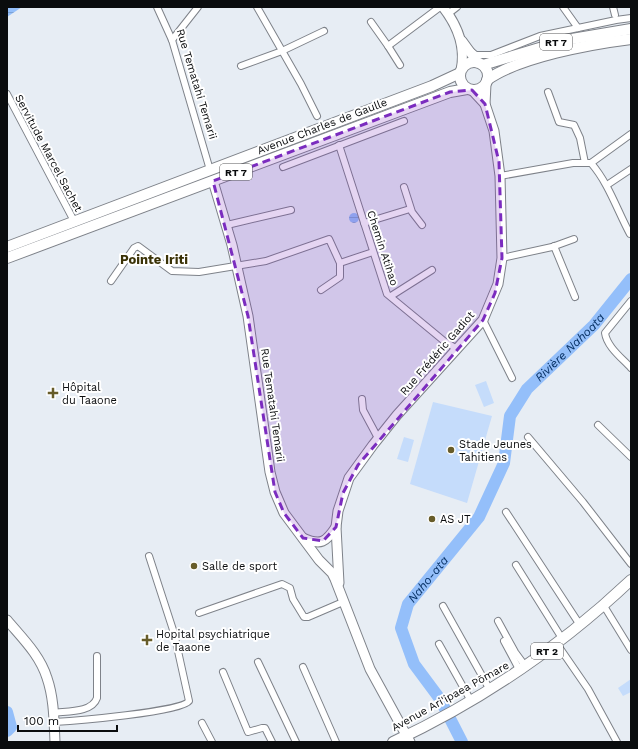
<svg xmlns="http://www.w3.org/2000/svg" width="638" height="749" viewBox="0 0 638 749" font-family="'Work Sans',sans-serif">
  <style>
    .grass { fill: #c5dcfb }
    .water { fill: url(#water-rules) }
    .lines { fill: none; stroke-linecap: round; stroke-linejoin: round }
    .river { stroke: #94bffa; stroke-width: 12 }
    .street-casing { stroke: #7e8289; stroke-width: 8 }
    .secondary-casing { stroke: #7e8289; stroke-width: 11 }
    .primary-casing { stroke: #7e8289; stroke-width: 12 }
    .street { stroke: #fff; stroke-width: 6 }
    .secondary { stroke: #fff; stroke-width: 9 }
    .primary { stroke: #fff; stroke-width: 10 }
    .marked { fill: #7b2cbf; fill-opacity: 0.2; stroke: #7b2cbf; stroke-width: 3; stroke-dasharray: 8 5; stroke-linejoin: round }
    .poi-dot { fill: #675c29; stroke: #fff; stroke-width: 1.5 }
    .labels { text-anchor: middle; stroke-width: 4; stroke-linejoin: round; paint-order: stroke }
    .shield { fill: #fff; stroke: #545556; stroke-width: 1 }
    .shield-label { font-size: 10px; font-weight: bold; fill: #0a0c0e }
    .street-label { font-size: 11px; fill: #0a0c0e; stroke: #fff }
    .poi-label { font-size: 11px; fill: #0a0c0e; stroke: #fff; text-anchor: start }
    .water-label { font-size: 12px; font-style: italic; fill: #083266; stroke: #fff }
    .quarter-label { font-size: 13px; font-weight: bold; fill: #3a3206; stroke: #fff }
  </style>
  <defs>
    <pattern id="water-rules" width="6" height="5" patternUnits="userSpaceOnUse"><rect width="6" height="5" fill="#94bffa"/><path d="M0 2.5h6" fill="none" stroke="#7ea3d5"/></pattern>
  </defs>
  <rect width="100%" height="100%" fill="#e7edf4"/>
  <g class="grass">
    <polygon points="486,381 494,403 484,407 475,385"/>
    <polygon points="433,402 492,416 467,503 410,484"/>
    <polygon points="404,437 414,440 408,462 397,459"/>
    <polygon points="631,679 631,692 623,696 618,688"/>
  </g>
  <g class="water">
    <polygon points="7,7 22,7 7,17"/>
    <circle cx="354" cy="218" r="5"/>
  </g>
  <g class="lines">
    <g class="river">
      <polyline points="7,712 11,727 7,731"/>
      <path id="s1" d="M462,742L440,699L414,664L401,628L408,604L479,517L504,463L510,416L527,389L594,325L631,279"/>
    </g>
    <g class="street-casing">
      <g id="street">
        <polyline points="157,7 172,40 210,170"/>
        <polyline points="257,7 301,84 317,116"/>
        <polyline points="563,7 578,28"/>
        <polyline points="613,7 615,15"/>
        <polyline points="448,14 457,7"/>
        <polyline points="371,22 388,46 440,7"/>
        <polyline points="172,40 198,7"/>
        <polyline points="388,46 400,65"/>
        <polyline points="471,51 476,55 491,55 540,36 616,20 631,18"/>
        <polyline points="241,66 282,51 324,31"/>
        <polyline points="548,92 559,122 574,125 580,138 585,163"/>
        <polyline points="7,94 74,221"/>
        <polyline points="339,145 387,294 444,341 457,349"/>
        <path d="M591,163C609,184 617,210 630,234H631"/>
        <polyline points="283,167 404,121"/>
        <polyline points="500,176 573,163 591,163 631,134"/>
        <polyline points="607,185 631,169"/>
        <polyline points="404,187 412,212 422,225"/>
        <polyline points="364,223 410,209"/>
        <polyline points="227,225 291,210"/>
        <polyline points="554,246 575,297"/>
        <polyline points="502,258 552,247 574,239"/>
        <polyline points="111,281 134,248 138,246 172,271 199,272 266,261 329,239 340,263"/>
        <polyline points="321,290 340,277 340,263 373,252"/>
        <polyline points="391,296 432,270"/>
        <path d="M631,301L605,333C607,347 622,358 631,368"/>
        <polyline points="483,320 512,378"/>
        <polyline points="362,399 363,410 378,438"/>
        <polyline points="598,425 631,457"/>
        <polyline points="528,437 583,502 631,564"/>
        <polyline points="506,512 580,625"/>
        <polyline points="516,565 563,640"/>
        <polyline points="443,606 490,690"/>
        <polyline points="604,606 631,650"/>
        <polyline points="199,613 282,584 290,588 293,599 304,617 308,617 343,602"/>
        <polyline points="498,621 515,652 526,667"/>
        <polyline points="504,641 520,671"/>
        <polyline points="439,644 471,701"/>
        <polyline points="557,644 588,689 617,742"/>
        <polyline points="258,662 296,742"/>
        <polyline points="303,667 336,742"/>
        <polyline points="223,672 248,732 262,728 265,728 272,742"/>
        <path d="M53,713C66,711 92,713 97,698V656"/>
        <path d="M54,722C73,721 182,712 189,701L174,633L149,556"/>
        <polyline points="202,723 212,742"/>
      </g>
    </g>
    <g class="secondary-casing">
      <g id="secondary">
        <path d="M443,7C457,25 466,47 461,70"/>
        <polyline points="462,41 478,63"/>
        <polyline points="472,90 485,104"/>
        <polyline points="213,181 232,245 248,316 270,472 275,492 284,513 319,560 332,573 335,579 370,669 410,742"/>
        <path d="M303,538C321,546 326,542 336,527"/>
        <polyline points="339,583 336,527 338,511 349,478 373,445 397,415 483,320 498,284 502,258 500,176 494,131 485,104 486,84"/>
        <path d="M7,620C22,638 40,655 47,678C54,698 54,721 55,742"/>
      </g>
    </g>
    <g class="primary-casing">
      <g id="primary">
        <circle cx="474" cy="76" r="14"/>
        <polyline points="483,65 566,40 631,29"/>
        <path d="M487,80C519,57 591,44 631,39"/>
        <polyline points="7,247 432,86 460,73"/>
        <polyline points="7,258 450,92 467,89"/>
        <path d="M393,742C481,701 560,647 631,580"/>
      </g>
    </g>
    <use href="#street" class="street"/>
    <use href="#secondary" class="secondary"/>
    <use href="#primary" class="primary"/>
  </g>
  <path class="marked" d="M472,90L485,104L499,162L502,258L495,293L483,320L358,465L343,493L336,527L323,541L303,538L284,513L275,492L248,316L213,181L450,92Z"/>
  <g class="poi-dot">
    <path d="M51 387h4v4h4v4h-4v4h-4v-4h-4v-4h4z"/>
    <circle cx="451" cy="450" r="4"/>
    <circle cx="432" cy="519" r="4"/>
    <circle cx="194" cy="566" r="4"/>
    <path d="M145 634h4v4h4v4h-4v4h-4v-4h-4v-4h4z"/>
  </g>
  <g class="labels">
    <g class="shield">
      <rect x="540" y="34" width="32" height="16" rx="3"/>
      <rect x="220" y="164" width="32" height="16" rx="3"/>
      <rect x="531" y="643" width="32" height="16" rx="3"/>
    </g>
    <g class="shield-label">
      <text x="556" y="46">RT 7</text>
      <text x="236" y="176">RT 7</text>
      <text x="547" y="655">RT 2</text>
    </g>
    <g class="street-label">
      <text transform="translate(197 84) rotate(73)" y="4">Rue Tematahi Temarii</text>
      <text transform="translate(322 126) rotate(-21)" y="4">Avenue Charles de Gaulle</text>
      <text transform="translate(49 153) rotate(62)" y="4">Servitude Marcel Sachet</text>
      <text transform="translate(383 248) rotate(72)" y="4">Chemin Atihao</text>
      <text transform="translate(437 353) rotate(-49)" y="4">Rue Frédéric Gadiot</text>
      <text transform="translate(273 405) rotate(82)" y="4">Rue Tematahi Temarii</text>
      <text transform="translate(450 696) rotate(-29)" y="4">Avenue Ari'ipaea Pōmare</text>
    </g>
    <g class="poi-label">
      <text x="62" y="391">Hôpital<tspan x="62" dy="13">du Taaone</tspan></text>
      <text x="459" y="448">Stade Jeunes<tspan x="459" dy="13">Tahitiens</tspan></text>
      <text x="440" y="523">AS JT</text>
      <text x="202" y="570">Salle de sport</text>
      <text x="156" y="638">Hopital psychiatrique<tspan x="156" dy="13">de Taaone</tspan></text>
    </g>
    <g class="water-label">
      <text dy="4" stroke="none"><textPath href="#s1" startOffset="466">Rivière Nahoata</textPath></text>
      <text dy="4" stroke="none"><textPath href="#s1" startOffset="187">Naho-ata</textPath></text>
    </g>
    <g class="quarter-label">
      <text x="154" y="264">Pointe Iriti</text>
    </g>
  </g>
  <rect width="638" height="749" fill="none" stroke="#0a0c0e" stroke-width="16"/>
  <path d="M18 725v6h99v-6" fill="none" stroke="#0a0c0e" stroke-width="2"/>
  <text x="24" y="725" font-size="12" fill="#0a0c0e" stroke="#ffffff" stroke-width="3" paint-order="stroke">100 m</text>
</svg>
